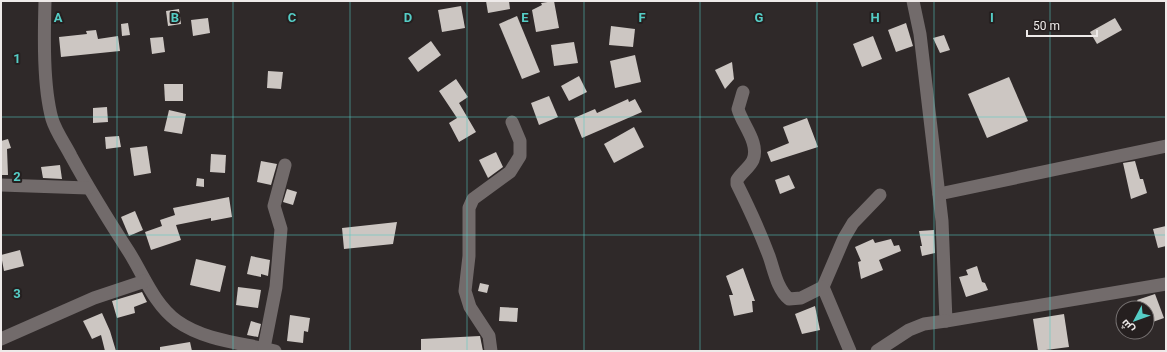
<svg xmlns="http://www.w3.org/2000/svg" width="1167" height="352" viewBox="0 0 1167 352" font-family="Roboto,Cairo,sans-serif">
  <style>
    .building { fill: #ccc6c2 }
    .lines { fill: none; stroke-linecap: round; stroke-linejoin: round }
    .minor { stroke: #726b6b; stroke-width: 13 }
    .grid { fill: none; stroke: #55cdc6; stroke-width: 1; stroke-opacity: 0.55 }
    .grid-label { font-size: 13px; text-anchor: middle; font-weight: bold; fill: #55cdc6; stroke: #251f1f; stroke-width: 4; stroke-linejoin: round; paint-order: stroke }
  </style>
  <rect width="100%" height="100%" fill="#2f2929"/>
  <g class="building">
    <polygon points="486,1 509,1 510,9 488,13"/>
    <polygon points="554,1 559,28 536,32 532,10 542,5 541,3"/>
    <polygon points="461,6 465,28 442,32 438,10"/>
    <polygon points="179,9 181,24 168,26 166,11"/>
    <polygon points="517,16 540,72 522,79 499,24"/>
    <polygon points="208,18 210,33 193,36 191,20"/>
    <polygon points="1115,18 1122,30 1097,44 1090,32"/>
    <polygon points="128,23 130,35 122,36 121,24"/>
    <polygon points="906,23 913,46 896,52 888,30"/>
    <polygon points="611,26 635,29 633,47 609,45"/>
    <polygon points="96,30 98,39 118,36 120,51 61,57 59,37 87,34 86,31"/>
    <polygon points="944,35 950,50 940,53 933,38"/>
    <polygon points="873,36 882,59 862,67 853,44"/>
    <polygon points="163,37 165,52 152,54 150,38"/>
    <polygon points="431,41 441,55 418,72 408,58"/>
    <polygon points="574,42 578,63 554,66 551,45"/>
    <polygon points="635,55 641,82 615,88 610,61"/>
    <polygon points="732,62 734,79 725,89 715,70"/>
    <polygon points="268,71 283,72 281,89 267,88"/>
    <polygon points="579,76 587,92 569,101 561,86"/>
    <polygon points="1009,77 1028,121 987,138 968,94"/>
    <polygon points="456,79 468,97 459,103 476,132 459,142 449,123 457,118 439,91"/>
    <polygon points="164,84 183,84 183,101 165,101"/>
    <polygon points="549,96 558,117 539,125 531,103"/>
    <polygon points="628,99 629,102 635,99 642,112 582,138 574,118 595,109 597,113"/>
    <polygon points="107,107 108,122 93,123 93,108"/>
    <polygon points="169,110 186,114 182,134 164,131"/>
    <polygon points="807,118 818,147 771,162 767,152 789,143 783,127"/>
    <polygon points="634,127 644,147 614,163 604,144"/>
    <polygon points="119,136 121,147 106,149 105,137"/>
    <polygon points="8,139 11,148 7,149 8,175 1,175 1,141"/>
    <polygon points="147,146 151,173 134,176 130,148"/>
    <polygon points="496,152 503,167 488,178 479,160"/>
    <polygon points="211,154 226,155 225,173 210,172"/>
    <polygon points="261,161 277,164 271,185 257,182"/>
    <polygon points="1135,161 1140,179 1143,179 1147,193 1131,199 1123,163"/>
    <polygon points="60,165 62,179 43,178 41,167"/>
    <polygon points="789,175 795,188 780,194 775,180"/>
    <polygon points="197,178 204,179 204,187 196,186"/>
    <polygon points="287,189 297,192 293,205 283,202"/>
    <polygon points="229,197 232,217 211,221 211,218 176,225 181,240 151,250 145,232 162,226 160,220 175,215 173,208"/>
    <polygon points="135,211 143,230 129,236 121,217"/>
    <polygon points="397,222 393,244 344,249 342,228"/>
    <polygon points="1166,226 1166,246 1158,248 1153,229"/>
    <polygon points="934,230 935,253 922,256 920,246 922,246 919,231"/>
    <polygon points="873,239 875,243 891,239 894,246 899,245 901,251 879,260 883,270 861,279 858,262 861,261 855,247"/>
    <polygon points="20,250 24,266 4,271 1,255"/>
    <polygon points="251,256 270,260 268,276 261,274 261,277 247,274"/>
    <polygon points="196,259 226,266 220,292 190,285"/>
    <polygon points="977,266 982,282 985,283 988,290 966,297 959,277 968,275 966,270"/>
    <polygon points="743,268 755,301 752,301 753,312 734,316 729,295 733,295 726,276"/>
    <polygon points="480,283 489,285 487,293 478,291"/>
    <polygon points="238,287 261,290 258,308 236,305"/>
    <polygon points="142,292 147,302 134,307 135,313 117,318 112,301"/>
    <polygon points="1155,294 1164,318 1147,324 1147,308 1140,308 1137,300"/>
    <polygon points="815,306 820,330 802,334 795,314"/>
    <polygon points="500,307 518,308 517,322 499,321"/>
    <polygon points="102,313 110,331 116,351 105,351 101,335 92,339 83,321"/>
    <polygon points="1064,314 1069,347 1038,351 1033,319"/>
    <polygon points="290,315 310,318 308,332 304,331 303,343 287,341"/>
    <polygon points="251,321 261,324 258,337 247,335"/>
    <polygon points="480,336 483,351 421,351 421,339"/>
    <polygon points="190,342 192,351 160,351 160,347"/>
  </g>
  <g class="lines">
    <g class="minor">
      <path d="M45,1C44,36 43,86 52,119C56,132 65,144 71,156C89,189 109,221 129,252C144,276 154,304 177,321C205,341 243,343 275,351"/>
      <polyline points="913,1 920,34 942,221 946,321 1166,284"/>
      <path d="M743,92L738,109C742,124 760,143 753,160C750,167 741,173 737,180V184C749,208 760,232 769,256C774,270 777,289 789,299L801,298L823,287L844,238L853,223L880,195"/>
      <polyline points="1,185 88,188"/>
      <polyline points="939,194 1166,146"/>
      <polyline points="823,287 850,351"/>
      <polyline points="1,339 94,298 145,281"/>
      <polyline points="264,348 276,287 281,229 274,206 285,165"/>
      <polyline points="491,351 489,336 470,307 465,291 469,256 469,208 473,199 510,172 520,156 520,141 512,122"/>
      <polyline points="877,351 909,330 924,324 946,321"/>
    </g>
  </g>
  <path class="grid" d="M117,1V351M233,1V351M350,1V351M467,1V351M584,1V351M700,1V351M817,1V351M934,1V351M1050,1V351M1,117H1166M1,235H1166"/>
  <g class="grid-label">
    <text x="58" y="22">A</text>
    <text x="175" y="22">B</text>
    <text x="292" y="22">C</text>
    <text x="408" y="22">D</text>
    <text x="525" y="22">E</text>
    <text x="642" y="22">F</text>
    <text x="759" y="22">G</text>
    <text x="875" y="22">H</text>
    <text x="992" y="22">I</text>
    <text x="17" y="63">1</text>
    <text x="17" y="181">2</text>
    <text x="17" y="298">3</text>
  </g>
  <rect width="1167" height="352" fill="none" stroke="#eeeae9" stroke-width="4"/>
  <g transform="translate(1135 320) rotate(229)"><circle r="19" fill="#251f1f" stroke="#757070"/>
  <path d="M0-3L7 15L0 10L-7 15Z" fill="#55cdc6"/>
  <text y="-6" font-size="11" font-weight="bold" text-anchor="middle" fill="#eeeae9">ش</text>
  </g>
  <path d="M1027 30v6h70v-6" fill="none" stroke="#eeeae9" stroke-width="2"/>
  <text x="1033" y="30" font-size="12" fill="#eeeae9" stroke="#251f1f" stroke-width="3" paint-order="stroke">50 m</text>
</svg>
